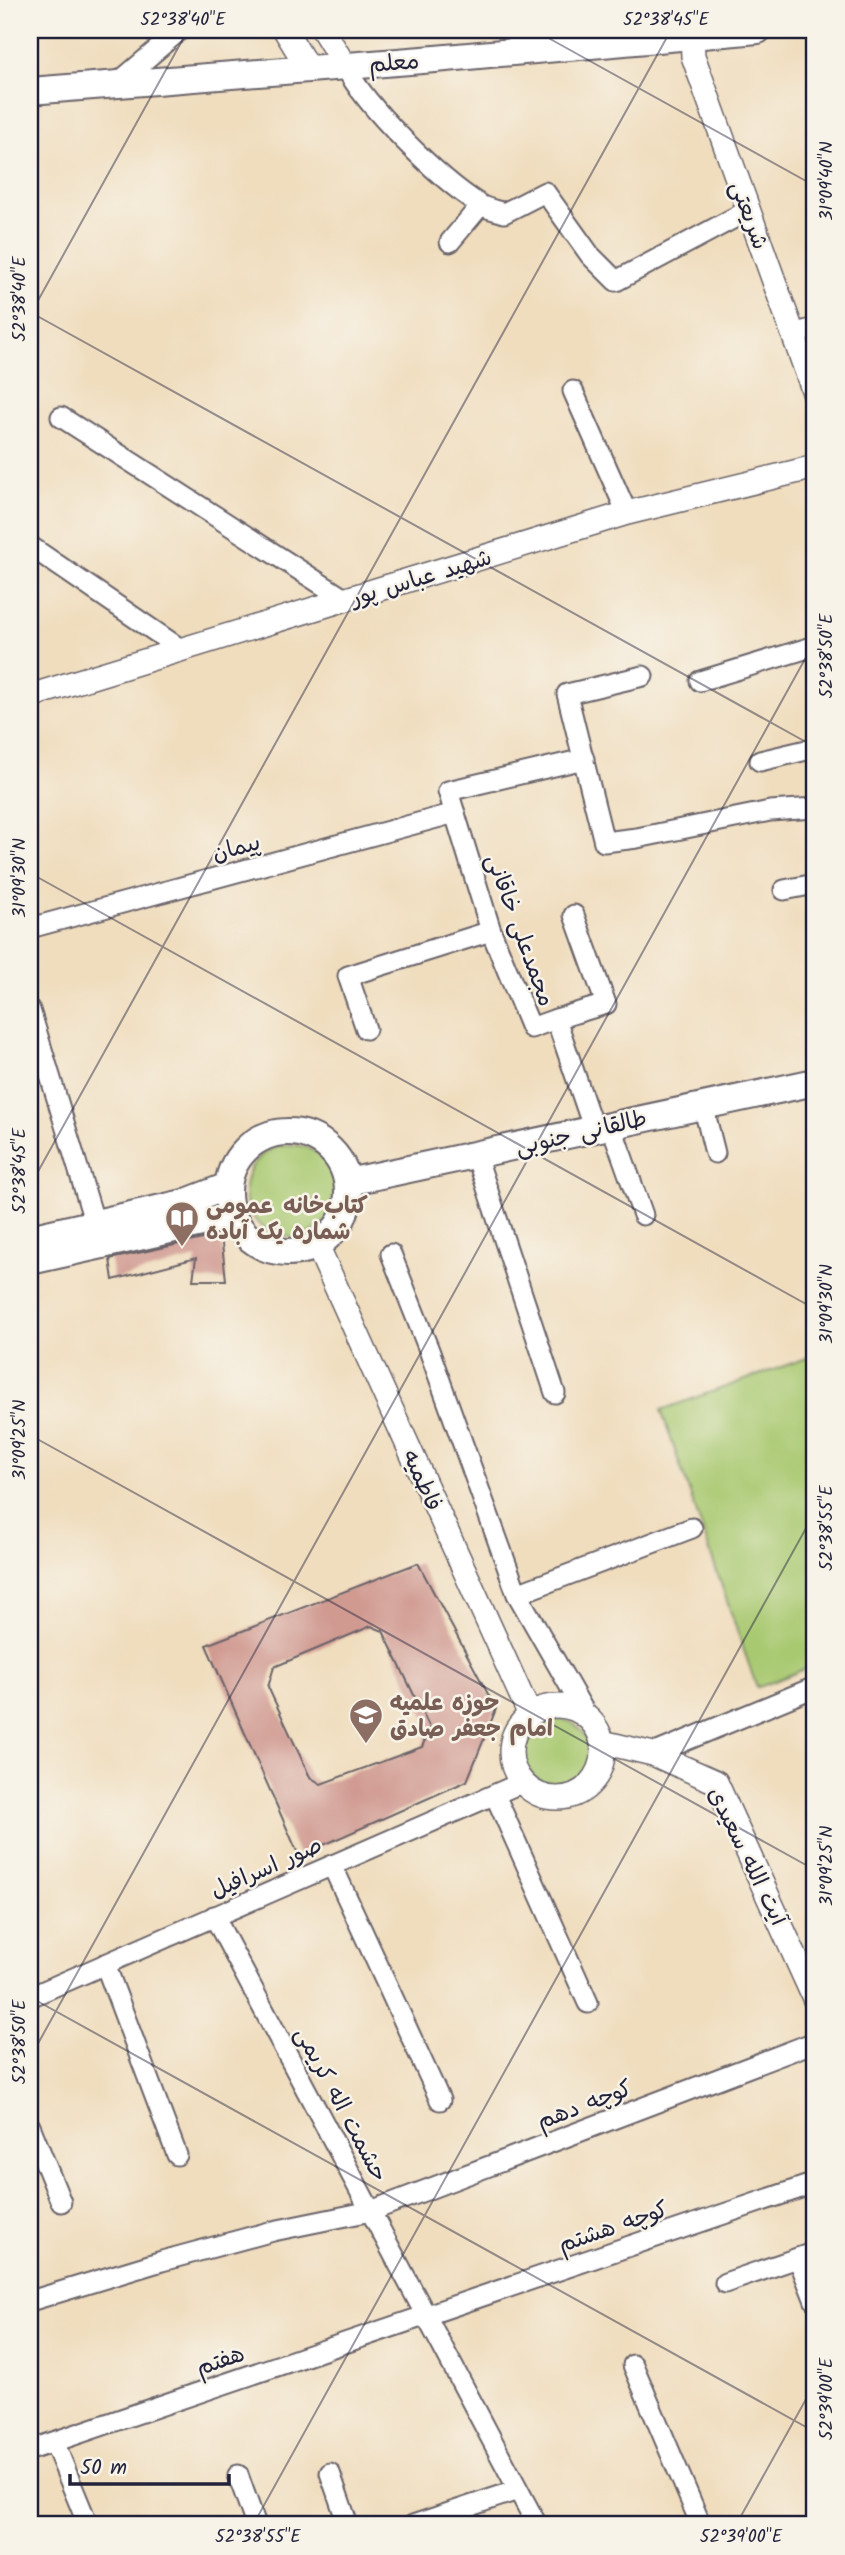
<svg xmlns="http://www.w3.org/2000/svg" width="845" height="2555" viewBox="0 0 845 2555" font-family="Kalam,'Playpen Sans Arabic',sans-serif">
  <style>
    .green { fill: #a9c971; stroke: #667656; stroke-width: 2 }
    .building { fill: #d09a91; fill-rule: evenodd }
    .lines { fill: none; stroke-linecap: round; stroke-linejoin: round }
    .minor-casing { stroke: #6a6369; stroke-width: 23 }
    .tertiary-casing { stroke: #6a6369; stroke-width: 26 }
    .secondary-casing { stroke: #6a6369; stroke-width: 30 }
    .minor { stroke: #fff; stroke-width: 19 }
    .tertiary { stroke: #fff; stroke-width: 23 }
    .secondary { stroke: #fff; stroke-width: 26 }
    .ticks { fill: none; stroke: #22223b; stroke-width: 2; stroke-opacity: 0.45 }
    .labels { text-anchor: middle; stroke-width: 5; stroke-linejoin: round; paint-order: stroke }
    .street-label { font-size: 23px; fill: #22223b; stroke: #f7f3e8 }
    .education-label { font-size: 23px; font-weight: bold; fill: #785e54; stroke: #f7f3e8; text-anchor: start }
    .neatline { fill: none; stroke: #22223b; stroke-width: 2.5 }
    .ticks-label { font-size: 18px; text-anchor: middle; fill: #22223b }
  </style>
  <rect width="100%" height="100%" fill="#f7f3e8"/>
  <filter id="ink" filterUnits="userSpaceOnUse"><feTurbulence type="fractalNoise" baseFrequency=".0143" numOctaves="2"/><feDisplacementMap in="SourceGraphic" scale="14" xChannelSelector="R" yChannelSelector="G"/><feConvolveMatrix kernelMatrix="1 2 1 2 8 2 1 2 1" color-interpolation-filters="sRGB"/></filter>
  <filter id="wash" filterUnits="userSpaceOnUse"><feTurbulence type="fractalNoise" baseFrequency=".00686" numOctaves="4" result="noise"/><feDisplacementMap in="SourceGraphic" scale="28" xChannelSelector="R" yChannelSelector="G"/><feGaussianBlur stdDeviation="1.57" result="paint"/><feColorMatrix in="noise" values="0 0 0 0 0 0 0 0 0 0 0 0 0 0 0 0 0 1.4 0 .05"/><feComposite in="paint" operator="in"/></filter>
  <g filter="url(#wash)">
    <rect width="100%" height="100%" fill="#f0ddbe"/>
    <g class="green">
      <circle cx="291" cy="1191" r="46"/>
      <polygon points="815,1355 815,1665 757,1688 661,1410"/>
      <circle cx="556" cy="1752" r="33"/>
    </g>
    <g id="blocks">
      <g class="building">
        <polygon points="221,1235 226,1280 193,1280 196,1258 113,1280 110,1259"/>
        <path d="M418,1563L496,1709L467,1781L299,1856L206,1645ZM371,1626L383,1631L430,1728L422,1747L321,1784L310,1777L268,1687L274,1667Z"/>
      </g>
    </g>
  </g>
  <g filter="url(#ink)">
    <use href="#blocks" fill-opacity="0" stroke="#6a6369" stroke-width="2"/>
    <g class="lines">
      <g class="minor-casing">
        <g id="minor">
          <path d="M345,66C365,106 439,179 479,204C486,209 496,210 504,213L545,192L590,255L616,281L749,210"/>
          <polyline points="119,82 180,30"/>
          <polyline points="450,242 480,206"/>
          <polyline points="793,334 815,328"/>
          <polyline points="573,391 627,513"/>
          <polyline points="61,417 346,600"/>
          <polyline points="30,546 182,650"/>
          <polyline points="643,676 567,694 604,842 637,838 770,811 815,808"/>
          <polyline points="700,681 815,646"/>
          <polyline points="584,759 448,791 491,931 531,1028 556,1019 594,1130"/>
          <polyline points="760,761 815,748"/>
          <polyline points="784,890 815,884"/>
          <polyline points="30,928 455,813"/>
          <polyline points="30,1010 95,1224"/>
          <polyline points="556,1019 606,1004 574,915"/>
          <polyline points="366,1029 348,976 491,931"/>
          <polyline points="703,1105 715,1153"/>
          <polyline points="611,1125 643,1215"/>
          <polyline points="476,1155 555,1393"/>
          <polyline points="391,1254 429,1350 517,1594 589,1720"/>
          <polyline points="517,1594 692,1528"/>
          <polyline points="653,1754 815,1687"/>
          <polyline points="495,1795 588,2003"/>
          <polyline points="332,1865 440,2100"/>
          <polyline points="214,1916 537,2525"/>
          <polyline points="105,1964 177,2155"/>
          <polyline points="30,1997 523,1782"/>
          <polyline points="30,2126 61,2202"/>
          <polyline points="798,2258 815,2301"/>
          <polyline points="725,2283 815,2252"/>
          <polyline points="30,2301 162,2261 273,2231 371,2211 815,2042"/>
          <polyline points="633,2365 701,2525"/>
          <polyline points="54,2442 88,2525"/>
          <polyline points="30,2450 815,2183"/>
          <polyline points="330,2473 348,2525"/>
          <polyline points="238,2475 256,2525"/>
          <polyline points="413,2525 518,2490"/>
        </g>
      </g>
      <g class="tertiary-casing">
        <g id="tertiary">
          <polyline points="285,30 308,68"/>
          <polyline points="323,30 345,66"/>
          <polyline points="692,35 693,56 815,395"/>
          <polyline points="30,696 627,513 815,467"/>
          <polyline points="317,1245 530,1715"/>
          <circle cx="557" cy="1752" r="46"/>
          <polyline points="602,1742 653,1754 716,1782 815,2000"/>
        </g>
      </g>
      <g class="secondary-casing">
        <g id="secondary">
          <polyline points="30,91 435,59 758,30"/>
          <circle cx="288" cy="1192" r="60"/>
          <polyline points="348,1182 815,1082"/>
          <polyline points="30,1238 184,1203 228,1186"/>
          <polyline points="30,1261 233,1216"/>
        </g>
      </g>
      <use href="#minor" class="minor"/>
      <use href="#tertiary" class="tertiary"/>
      <use href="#secondary" class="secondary"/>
    </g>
  </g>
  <path class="ticks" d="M534,30L815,186M30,312L815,747M30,315L188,30M30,873L815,1309M30,1186L671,30M30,1435L815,1870M30,1997L815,2432M30,2058L815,641M253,2525L815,1512M736,2525L815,2383"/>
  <defs>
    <g id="library-pin" transform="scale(1.75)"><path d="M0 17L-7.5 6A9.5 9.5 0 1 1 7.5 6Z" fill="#8d6e63" stroke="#f7f3e8"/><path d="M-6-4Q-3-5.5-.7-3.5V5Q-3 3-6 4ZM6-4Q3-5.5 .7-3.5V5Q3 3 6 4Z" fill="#fff"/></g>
    <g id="school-pin" transform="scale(1.75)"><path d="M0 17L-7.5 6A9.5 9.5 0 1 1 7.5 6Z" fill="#8d6e63" stroke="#f7f3e8"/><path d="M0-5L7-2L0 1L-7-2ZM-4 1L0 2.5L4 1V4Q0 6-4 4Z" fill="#fff"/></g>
  </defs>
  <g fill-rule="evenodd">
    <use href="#library-pin" x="182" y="1218"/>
    <use href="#school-pin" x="366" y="1715"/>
  </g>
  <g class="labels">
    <g class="street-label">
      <text transform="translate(394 62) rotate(-4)" y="8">معلم</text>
      <text transform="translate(750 215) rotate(70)" y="8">شریعتی</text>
      <text transform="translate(421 577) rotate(-17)" y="8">شهید عباس پور</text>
      <text transform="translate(236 847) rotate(-15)" y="8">پیمان</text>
      <text transform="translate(521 930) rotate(70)" y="8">مجمدعلی خاقانی</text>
      <text transform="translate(581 1132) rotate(-13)" y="8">طالقانی جنوبی</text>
      <text transform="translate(423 1480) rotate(66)" y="8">فاطمیه</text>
      <text transform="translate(748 1856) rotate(64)" y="8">آیت الله سعیدی</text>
      <text transform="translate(266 1867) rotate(-24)" y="8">صور اسرافیل</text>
      <text transform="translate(342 2104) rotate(62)" y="8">حشمت اله کریمی</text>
      <text transform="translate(584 2104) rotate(-21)" y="8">کوچه دهم</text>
      <text transform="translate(613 2226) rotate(-19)" y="8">کوچه هشتم</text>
      <text transform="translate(220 2360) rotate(-19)" y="8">هفتم</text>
    </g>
    <g class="education-label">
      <text x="206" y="1213">کتاب‌خانه عمومی<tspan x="206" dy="26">شماره یک آباده</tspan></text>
      <text x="390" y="1710">حوزه علمیه<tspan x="390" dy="26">امام جعفر صادق</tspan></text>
    </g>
  </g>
  <rect width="845" height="2555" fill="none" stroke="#f7f3e8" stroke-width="77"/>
  <path d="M70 2474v10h159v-10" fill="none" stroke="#22223b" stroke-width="3.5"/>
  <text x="80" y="2474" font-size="21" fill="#22223b" stroke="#f7f3e8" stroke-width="5" paint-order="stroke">50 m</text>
  <rect x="38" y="38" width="768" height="2478" class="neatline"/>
  <g class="ticks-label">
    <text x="183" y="25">52°38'40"E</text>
    <text x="666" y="25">52°38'45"E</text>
    <text transform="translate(826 181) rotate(-90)" y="6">31°09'40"N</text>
    <text transform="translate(19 299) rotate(-90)" y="6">52°38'40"E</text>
    <text transform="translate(826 656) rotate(-90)" y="6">52°38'50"E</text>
    <text transform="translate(19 878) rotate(-90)" y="6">31°09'30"N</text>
    <text transform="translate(19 1171) rotate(-90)" y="6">52°38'45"E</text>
    <text transform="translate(826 1304) rotate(-90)" y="6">31°09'30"N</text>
    <text transform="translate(19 1440) rotate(-90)" y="6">31°09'25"N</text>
    <text transform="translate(826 1528) rotate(-90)" y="6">52°38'55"E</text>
    <text transform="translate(826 1866) rotate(-90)" y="6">31°09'25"N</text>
    <text transform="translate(19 2042) rotate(-90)" y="6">52°38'50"E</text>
    <text transform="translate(826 2399) rotate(-90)" y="6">52°39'00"E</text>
    <text x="258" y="2542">52°38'55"E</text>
    <text x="741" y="2542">52°39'00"E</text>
  </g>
</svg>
